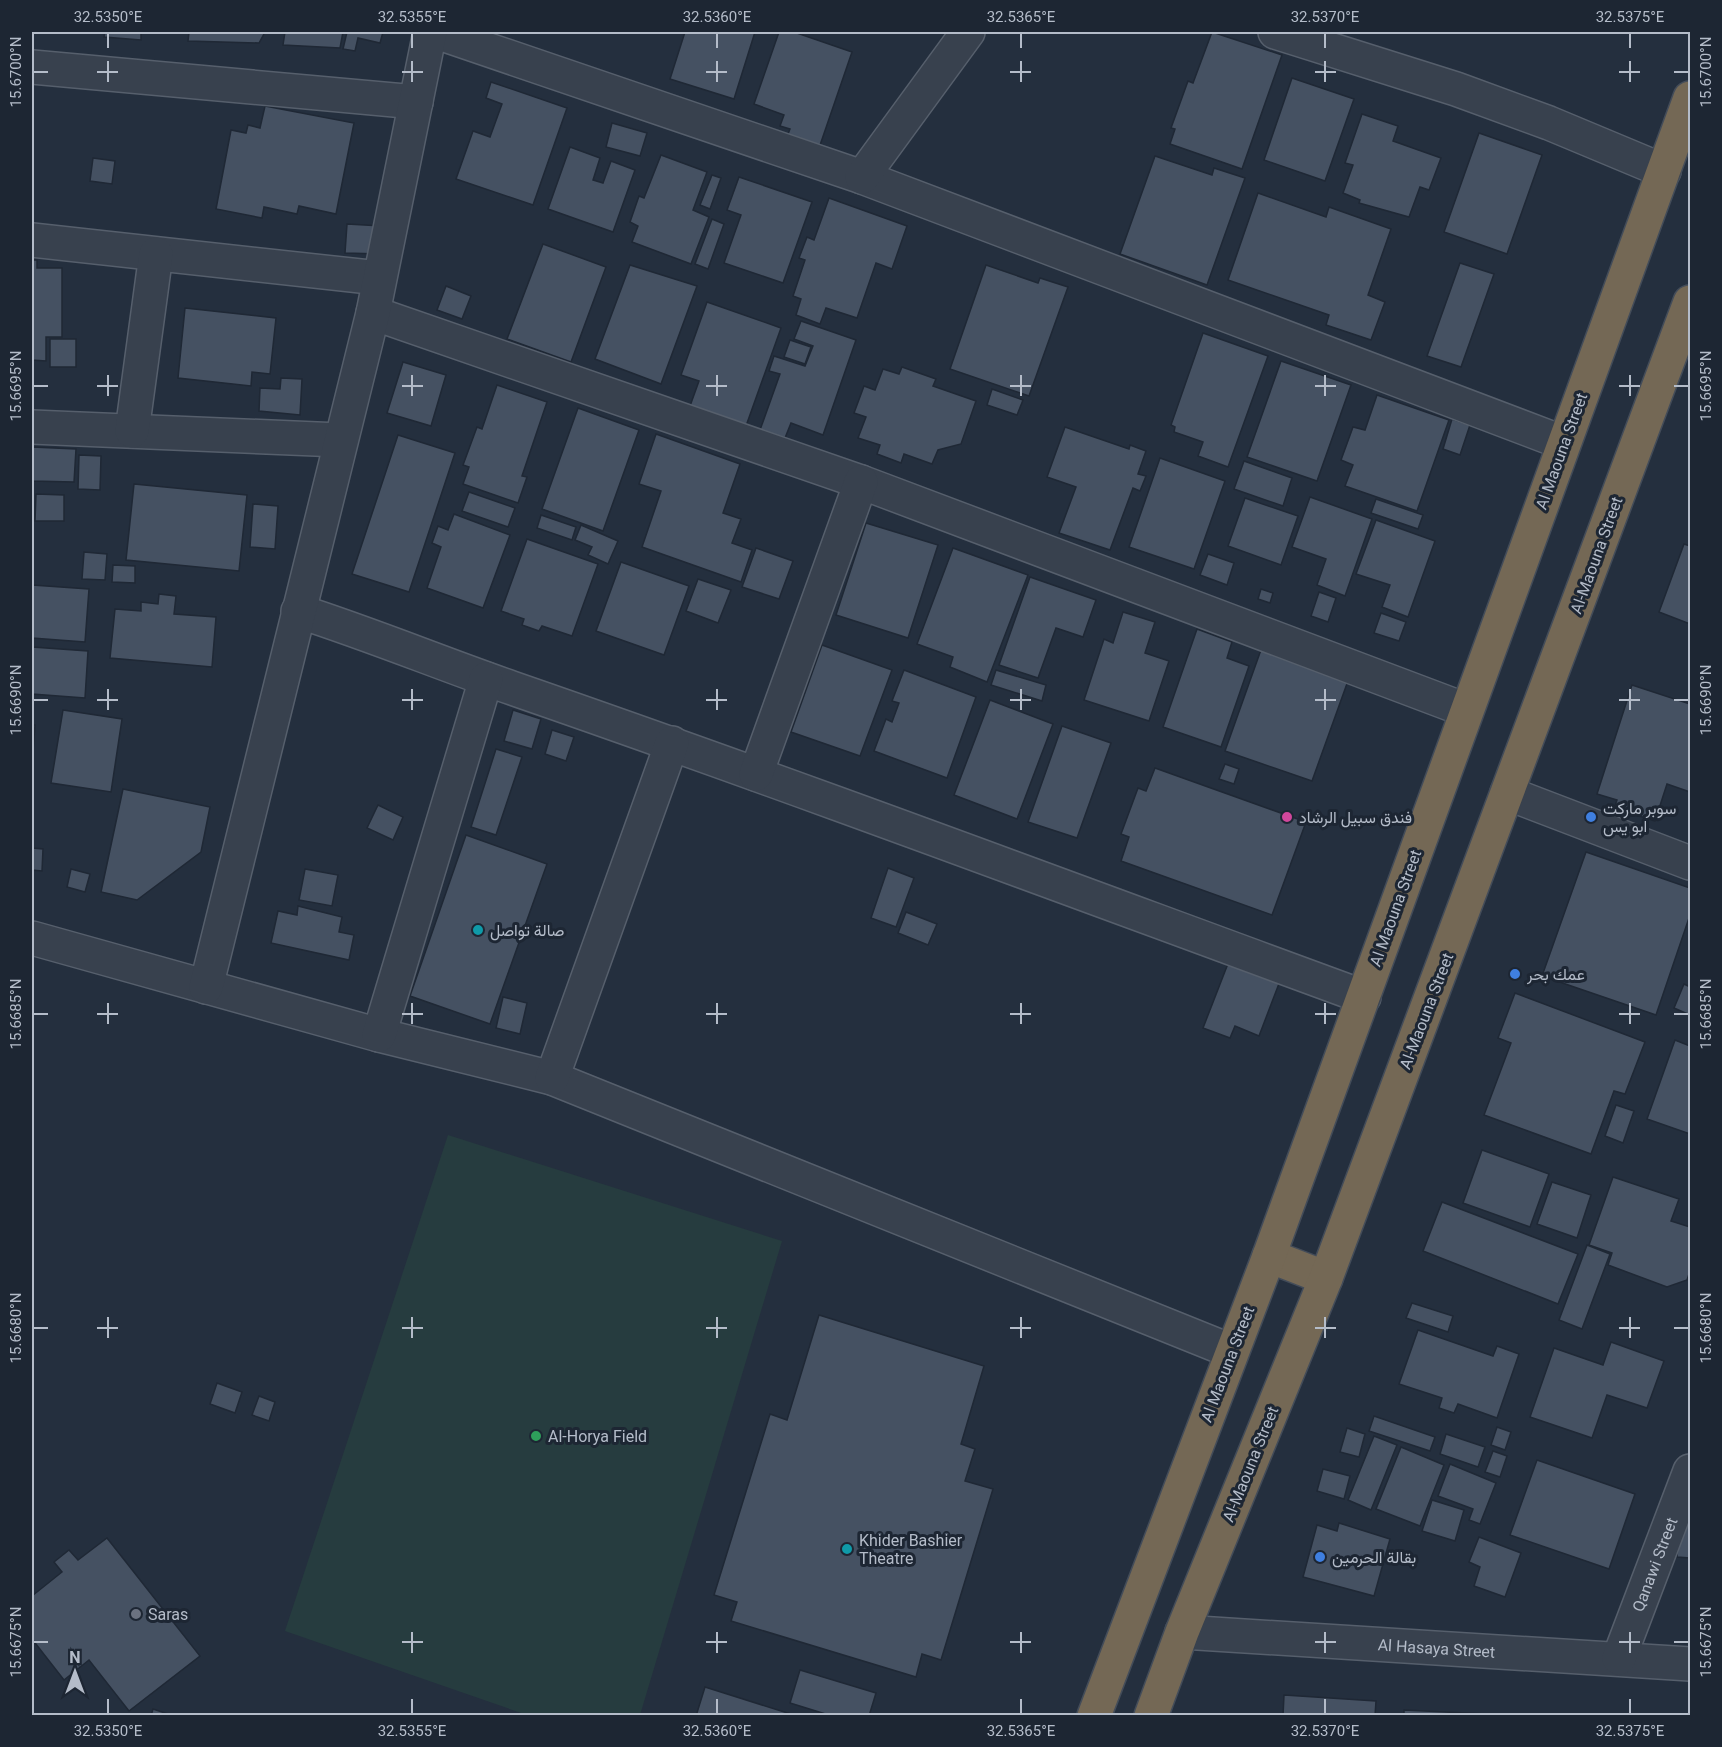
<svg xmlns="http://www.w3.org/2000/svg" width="1722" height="1747" viewBox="0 0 1722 1747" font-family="Roboto,Vazirmatn,sans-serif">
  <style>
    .green { fill: #263c3f }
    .building { fill: #455162; stroke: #1f2835; stroke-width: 1.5 }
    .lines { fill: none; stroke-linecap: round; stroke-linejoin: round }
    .minor-casing { stroke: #565f6c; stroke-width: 36 }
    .highway-casing { stroke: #434c59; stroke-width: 36 }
    .minor { stroke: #38414e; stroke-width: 33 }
    .highway { stroke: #746855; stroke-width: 33 }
    .ticks { fill: none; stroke: #b4bcc9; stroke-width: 2 }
    .hotel-dot { fill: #d1479c; stroke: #1d2633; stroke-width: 2 }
    .shop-dot { fill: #3f7fe0; stroke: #1d2633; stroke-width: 2 }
    .culture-dot { fill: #0f9aa8; stroke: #1d2633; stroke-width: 2 }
    .leisure-dot { fill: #2e9e5b; stroke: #1d2633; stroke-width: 2 }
    .worship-dot { fill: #6b7280; stroke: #1d2633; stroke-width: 2 }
    .labels { text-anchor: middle; stroke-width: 6; stroke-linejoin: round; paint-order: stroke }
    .street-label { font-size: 16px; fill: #b4bcc9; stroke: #1d2633 }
    .poi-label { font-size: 16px; fill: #b4bcc9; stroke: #1d2633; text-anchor: start }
    .neatline { fill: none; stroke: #b4bcc9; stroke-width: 2 }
    .ticks-label { font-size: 15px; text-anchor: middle; fill: #b4bcc9 }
  </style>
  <rect width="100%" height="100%" fill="#242f3e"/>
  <polygon class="green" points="448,1135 782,1241 640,1715 527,1715 285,1631"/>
  <g class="building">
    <polygon points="105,32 141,32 141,40 104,37"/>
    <polygon points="189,32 265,32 259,43 188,41"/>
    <polygon points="285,32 343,32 340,48 283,45"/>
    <polygon points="347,32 383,32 380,43 358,38 355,51 343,49"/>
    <polygon points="685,32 755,32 734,99 670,79"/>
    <polygon points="779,32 794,32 852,52 818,151 786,139 790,129 780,126 784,115 754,104"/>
    <polygon points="1212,32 1282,55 1242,169 1170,144 1175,129 1171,128 1188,81 1193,83"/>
    <polygon points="1292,78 1354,99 1325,181 1264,160"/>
    <polygon points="491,82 567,108 533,205 456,179 473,131 490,137 502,104 486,98"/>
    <polygon points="265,106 354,123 336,214 299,206 297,214 264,207 262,218 216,209 231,130 246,133 248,125 260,128"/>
    <polygon points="1362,114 1398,126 1393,141 1441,158 1429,190 1420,187 1409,217 1359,203 1360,200 1343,193 1353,165 1345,163"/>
    <polygon points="612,123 647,133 640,156 606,147"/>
    <polygon points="1479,133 1542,155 1507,254 1444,232"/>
    <polygon points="570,147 600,158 593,180 603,183 611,161 635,170 613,232 548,209"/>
    <polygon points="661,155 707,172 693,210 709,217 691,264 632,242 638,226 630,222 639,196 644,198"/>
    <polygon points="1155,156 1212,175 1214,168 1245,178 1207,285 1120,254"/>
    <polygon points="93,158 115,161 112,184 90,181"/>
    <polygon points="712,175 721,178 710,209 700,205"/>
    <polygon points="739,177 812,202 783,283 724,263 741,215 727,210"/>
    <polygon points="1258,193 1326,217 1329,207 1391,229 1368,295 1385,302 1371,340 1326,325 1329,315 1228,280"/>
    <polygon points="829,198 907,226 892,269 876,263 857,318 826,308 820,324 796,315 801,299 793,296 805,260 799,258 807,237 814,240"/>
    <polygon points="712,219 724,224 708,269 695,264"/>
    <polygon points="347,224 382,226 381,254 345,253"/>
    <polygon points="543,244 606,267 571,362 507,339"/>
    <polygon points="32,260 37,260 37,268 62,268 62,337 46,337 46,361 32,360"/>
    <polygon points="1460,263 1494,274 1461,367 1427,356"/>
    <polygon points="630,265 697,286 661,384 595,359"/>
    <polygon points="986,265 1038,283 1040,278 1068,287 1029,396 950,369"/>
    <polygon points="446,286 471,296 462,319 437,310"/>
    <polygon points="707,302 781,328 746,426 690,406 699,381 681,375"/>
    <polygon points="185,308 276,318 270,374 252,372 251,386 178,378"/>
    <polygon points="801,321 856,340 823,435 791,423 785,438 760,430 780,374 769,371 774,356 805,366 813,346 794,339"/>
    <polygon points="1203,333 1268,356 1228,467 1198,456 1203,442 1174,432 1175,427 1171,425"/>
    <rect x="50" y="339" width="26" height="28"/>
    <polygon points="790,340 811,347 805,364 784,357"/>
    <polygon points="1281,361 1351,385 1317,481 1247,457"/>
    <polygon points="403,362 446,375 431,426 387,413"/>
    <polygon points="902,367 936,379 933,386 976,401 961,444 938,450 932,464 904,454 901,463 877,454 880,445 858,438 866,417 854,413 864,386 875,390 883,369 899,374"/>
    <polygon points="281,378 302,379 300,415 259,411 260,388 280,389"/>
    <polygon points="497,385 547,402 522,476 527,477 518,503 463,484 469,467 463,465 477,427 482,429"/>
    <polygon points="992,389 1023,400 1017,415 987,405"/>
    <polygon points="1377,395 1449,420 1417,511 1345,486 1353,465 1341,460 1353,427 1365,430"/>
    <polygon points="578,408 639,430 603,531 542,509"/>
    <polygon points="1452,419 1470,425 1460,455 1443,449"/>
    <polygon points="1065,427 1129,449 1130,445 1146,451 1138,474 1146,476 1140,491 1133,488 1110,550 1059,533 1076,487 1047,477"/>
    <polygon points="656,434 740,464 723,513 741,519 732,543 752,550 741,582 642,547 661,491 639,484"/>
    <polygon points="398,435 455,453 409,592 352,574"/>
    <polygon points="32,447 76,449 74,482 32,481"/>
    <polygon points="79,455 101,456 100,490 78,489"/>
    <polygon points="1160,458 1225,481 1194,569 1129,547"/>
    <polygon points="1244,461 1292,478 1283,506 1234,489"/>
    <polygon points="134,484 247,495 239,571 126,560"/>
    <polygon points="469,492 515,508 508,527 462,511"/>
    <polygon points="36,494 64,495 64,521 35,521"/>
    <polygon points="1310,497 1372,519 1345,596 1317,585 1326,559 1292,547"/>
    <polygon points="1245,498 1298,516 1281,565 1228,546"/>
    <polygon points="1376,499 1423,515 1418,529 1371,513"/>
    <polygon points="253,504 278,506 275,549 250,547"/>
    <polygon points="454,514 510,535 483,608 427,588 441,547 432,543 438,526 448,530"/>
    <polygon points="541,515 576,527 572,540 537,528"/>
    <polygon points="1376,520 1435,541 1408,617 1382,607 1390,585 1356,574"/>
    <polygon points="866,523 938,545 908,638 836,615"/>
    <polygon points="581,525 618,541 608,564 588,555 592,547 575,540"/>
    <polygon points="527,539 598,564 572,636 542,626 539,631 522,625 524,619 501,611"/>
    <polygon points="1684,544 1690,546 1690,624 1659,612"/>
    <polygon points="756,548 793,561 779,599 742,587"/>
    <polygon points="953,548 1028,575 987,682 950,667 953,657 917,644"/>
    <polygon points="84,552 107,554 105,580 82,579"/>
    <polygon points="1208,554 1234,563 1227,585 1200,575"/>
    <polygon points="621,562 689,586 664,655 596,631"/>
    <polygon points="113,565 135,566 135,583 112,582"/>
    <polygon points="1030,577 1096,600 1083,637 1056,628 1038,678 999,665"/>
    <polygon points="698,579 731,590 718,623 686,611"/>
    <polygon points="32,585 89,589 85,642 32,638"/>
    <polygon points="1261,589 1273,593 1270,603 1258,599"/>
    <polygon points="1319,592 1336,598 1328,622 1311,616"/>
    <polygon points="159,594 176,596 174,614 216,617 212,667 110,658 115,609 141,611 141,602 158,604"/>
    <polygon points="1123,612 1155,622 1145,653 1169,661 1149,721 1084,700 1104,639 1113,643"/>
    <polygon points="1381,613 1406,622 1399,641 1374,633"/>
    <polygon points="1197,629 1232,642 1227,658 1249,666 1221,747 1163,727"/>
    <polygon points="822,645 892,670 860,756 791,732"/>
    <polygon points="32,647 88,651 85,698 32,694"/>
    <polygon points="1262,647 1349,678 1312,781 1225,751"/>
    <polygon points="904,670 976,697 947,778 874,751 886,719 892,722 899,703 892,701"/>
    <polygon points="996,670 1046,685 1042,701 991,685"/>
    <polygon points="1632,685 1690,704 1690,792 1667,784 1655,821 1614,808 1617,800 1597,794"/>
    <polygon points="990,700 1053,724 1017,819 954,795"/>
    <polygon points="63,710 122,719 111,792 51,783"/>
    <polygon points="513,710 541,719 532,749 504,741"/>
    <polygon points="32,725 35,725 32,763"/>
    <polygon points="1062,726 1111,743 1077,838 1028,822"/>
    <polygon points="552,730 574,737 566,761 545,754"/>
    <polygon points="496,749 522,757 496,835 471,827"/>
    <polygon points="1225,764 1239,769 1234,784 1219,779"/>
    <polygon points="1155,768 1306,822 1272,915 1121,861 1129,837 1121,834 1138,788 1146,791"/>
    <polygon points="123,789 210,807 201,852 137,900 101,892"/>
    <polygon points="378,805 403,817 393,840 367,828"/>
    <polygon points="466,835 547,864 490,1024 410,996"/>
    <polygon points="32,848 43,849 42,871 32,870"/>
    <polygon points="1586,852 1690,888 1690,915 1656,1015 1542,976"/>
    <polygon points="888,868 914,878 896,927 871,918"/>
    <polygon points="71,869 90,874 85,892 67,887"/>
    <polygon points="305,869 338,875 332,906 299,900"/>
    <polygon points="298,906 342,917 339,932 354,935 349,960 271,943 278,911 297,915"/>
    <polygon points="906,912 937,924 928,945 898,933"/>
    <polygon points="1229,961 1280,981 1259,1036 1235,1026 1230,1038 1203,1028"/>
    <polygon points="1684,984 1690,987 1690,1015 1674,1008"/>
    <polygon points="1515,993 1645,1042 1625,1094 1614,1091 1591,1154 1484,1115 1511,1043 1498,1038"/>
    <polygon points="503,997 527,1003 520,1034 496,1028"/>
    <polygon points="1675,1040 1690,1046 1690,1134 1647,1119"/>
    <polygon points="1616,1105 1634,1111 1623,1143 1605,1136"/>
    <polygon points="1482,1150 1549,1174 1530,1227 1463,1203"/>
    <polygon points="1613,1177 1679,1199 1671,1221 1690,1227 1690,1271 1687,1280 1667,1287 1608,1265 1612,1253 1589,1245"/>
    <polygon points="1552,1182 1591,1195 1577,1238 1537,1224"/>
    <polygon points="1442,1202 1578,1254 1558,1304 1423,1251"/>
    <polygon points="1587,1245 1610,1254 1582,1329 1559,1320"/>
    <polygon points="1412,1303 1453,1316 1448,1332 1406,1318"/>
    <polygon points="819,1315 984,1366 961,1444 975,1449 965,1481 993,1489 941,1660 922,1654 916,1677 731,1621 737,1602 714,1595 770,1414 787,1420"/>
    <polygon points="1418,1330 1493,1356 1497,1346 1519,1354 1497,1418 1458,1404 1454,1413 1439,1408 1442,1398 1399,1384"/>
    <polygon points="1611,1342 1664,1361 1647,1408 1607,1395 1592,1438 1530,1417 1554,1348 1603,1365"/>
    <polygon points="217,1383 242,1392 235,1413 210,1404"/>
    <polygon points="259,1396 275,1402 269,1421 252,1415"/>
    <polygon points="1374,1416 1435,1437 1430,1451 1369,1431"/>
    <polygon points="1497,1427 1511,1432 1505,1450 1491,1445"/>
    <polygon points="1347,1428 1365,1434 1359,1457 1340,1452"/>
    <polygon points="1446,1434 1485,1447 1478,1467 1440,1454"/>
    <polygon points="1374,1436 1397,1445 1371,1510 1348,1500"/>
    <polygon points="1401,1447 1444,1465 1420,1526 1376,1509"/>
    <polygon points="1493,1451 1507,1456 1500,1477 1485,1472"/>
    <polygon points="1537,1460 1635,1494 1609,1569 1510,1535"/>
    <polygon points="1450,1464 1496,1483 1480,1524 1469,1520 1473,1509 1438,1496"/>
    <polygon points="1323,1469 1350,1476 1344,1499 1317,1491"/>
    <polygon points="1432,1500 1464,1510 1455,1541 1422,1531"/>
    <polygon points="1681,1509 1690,1510 1690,1558 1677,1557"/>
    <polygon points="1339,1523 1390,1539 1374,1596 1303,1577 1317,1525 1337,1531"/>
    <polygon points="1479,1537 1521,1553 1505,1597 1474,1586 1480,1567 1469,1562"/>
    <polygon points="107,1538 200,1656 129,1711 89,1660 64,1680 32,1639 32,1596 62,1572 54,1562 69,1550 78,1560"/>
    <polygon points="800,1670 876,1693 869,1716 832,1716 790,1703"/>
    <polygon points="705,1687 797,1716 696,1716"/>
    <polygon points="1284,1695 1376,1701 1375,1716 1283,1716"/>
    <polygon points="153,1709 174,1716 151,1716"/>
    <polygon points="1404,1710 1506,1715 1506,1716 1404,1716"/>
  </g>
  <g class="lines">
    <g class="minor-casing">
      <g id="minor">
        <polyline points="436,32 862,177 1564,443"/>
        <polyline points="1275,32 1456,89 1549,123 1664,171"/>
        <polyline points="32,67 416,102"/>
        <polyline points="862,177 968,32"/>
        <polyline points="32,240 379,278"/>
        <polyline points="373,313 861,482 1466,710"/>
        <polyline points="32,427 340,440"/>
        <polyline points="132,431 156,254"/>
        <path d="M298,611C370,634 440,663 512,688C798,787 1080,893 1364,997"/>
        <polyline points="756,774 861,482"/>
        <polyline points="1507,793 1690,863"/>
        <polyline points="32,938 379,1035 552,1078 1231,1351"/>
        <polyline points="206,987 373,313 430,32"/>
        <polyline points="379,1035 486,679"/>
        <polyline points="552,1078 672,743"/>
        <path id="s1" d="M1182,1632L1690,1664"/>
        <path id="s2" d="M1619,1658L1690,1471"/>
      </g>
    </g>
    <g class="highway-casing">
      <g id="highway">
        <polyline points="1269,1256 1326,1278"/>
        <polyline points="1094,1716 1269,1256 1690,98"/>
        <polyline points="1151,1716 1182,1632 1326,1278 1690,302"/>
      </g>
    </g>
    <use href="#minor" class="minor"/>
    <use href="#highway" class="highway"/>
  </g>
  <path class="ticks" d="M108,33V48M412,33V48M717,33V48M1021,33V48M1325,33V48M1630,33V48M108,61V82M412,61V82M717,61V82M1021,61V82M1325,61V82M1630,61V82M33,72H48M97,72H118M402,72H423M706,72H727M1010,72H1031M1315,72H1336M1619,72H1640M1674,72H1689M108,375V396M412,375V396M717,375V396M1021,375V396M1325,375V396M1630,375V396M33,386H48M97,386H118M402,386H423M706,386H727M1010,386H1031M1315,386H1336M1619,386H1640M1674,386H1689M108,689V710M412,689V710M717,689V710M1021,689V710M1325,689V710M1630,689V710M33,700H48M97,700H118M402,700H423M706,700H727M1010,700H1031M1315,700H1336M1619,700H1640M1674,700H1689M108,1003V1024M412,1003V1024M717,1003V1024M1021,1003V1024M1325,1003V1024M1630,1003V1024M33,1014H48M97,1014H118M402,1014H423M706,1014H727M1010,1014H1031M1315,1014H1336M1619,1014H1640M1674,1014H1689M108,1317V1338M412,1317V1338M717,1317V1338M1021,1317V1338M1325,1317V1338M1630,1317V1338M33,1328H48M97,1328H118M402,1328H423M706,1328H727M1010,1328H1031M1315,1328H1336M1619,1328H1640M1674,1328H1689M412,1632V1653M717,1632V1653M1021,1632V1653M1325,1632V1653M1630,1632V1653M33,1642H48M402,1642H423M706,1642H727M1010,1642H1031M1315,1642H1336M1619,1642H1640M1674,1642H1689M108,1699V1714M412,1699V1714M717,1699V1714M1021,1699V1714M1325,1699V1714M1630,1699V1714"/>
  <circle class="hotel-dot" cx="1287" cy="817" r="6"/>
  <g class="shop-dot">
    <circle cx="1591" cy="817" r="6"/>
    <circle cx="1515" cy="974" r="6"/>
    <circle cx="1320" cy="1557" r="6"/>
  </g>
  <g class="culture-dot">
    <circle cx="478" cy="930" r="6"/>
    <circle cx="847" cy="1549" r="6"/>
  </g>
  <circle class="leisure-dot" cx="536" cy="1436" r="6"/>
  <circle class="worship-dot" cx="136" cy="1614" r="6"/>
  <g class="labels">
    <g class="street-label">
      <text transform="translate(1561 451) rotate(-70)" y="6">Al Maouna Street</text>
      <text transform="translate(1596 555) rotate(-70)" y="6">Al-Maouna Street</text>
      <text transform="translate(1395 908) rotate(-70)" y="6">Al Maouna Street</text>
      <text transform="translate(1426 1011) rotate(-69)" y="6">Al-Maouna Street</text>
      <text transform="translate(1227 1364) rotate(-69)" y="6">Al Maouna Street</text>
      <text transform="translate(1250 1464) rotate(-68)" y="6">Al-Maouna Street</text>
      <text dy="6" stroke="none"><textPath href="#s2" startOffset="100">Qanawi Street</textPath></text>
      <text dy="6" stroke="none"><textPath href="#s1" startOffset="255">Al Hasaya Street</textPath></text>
    </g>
    <g class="poi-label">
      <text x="1603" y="814">سوبر ماركت<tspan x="1603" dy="18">ابو يس</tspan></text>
      <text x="1299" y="823">فندق سبيل الرشاد</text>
      <text x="490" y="936">صالة تواصل</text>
      <text x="1527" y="980">عمك بحر</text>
      <text x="548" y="1442">Al-Horya Field</text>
      <text x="859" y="1546">Khider Bashier<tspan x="859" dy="18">Theatre</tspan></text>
      <text x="1332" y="1563">بقالة الحرمين</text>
      <text x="148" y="1620">Saras</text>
    </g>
  </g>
  <rect width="1722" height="1747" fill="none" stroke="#1d2633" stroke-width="66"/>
  <g transform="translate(75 1672)" stroke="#1d2633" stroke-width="4.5" paint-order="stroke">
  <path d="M0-4.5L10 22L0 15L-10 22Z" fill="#b4bcc9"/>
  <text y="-9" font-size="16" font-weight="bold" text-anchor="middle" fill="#b4bcc9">N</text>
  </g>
  <rect x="33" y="33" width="1656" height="1681" class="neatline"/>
  <g class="ticks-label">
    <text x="108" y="22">32.5350°E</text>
    <text x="412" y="22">32.5355°E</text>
    <text x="717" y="22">32.5360°E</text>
    <text x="1021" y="22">32.5365°E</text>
    <text x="1325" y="22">32.5370°E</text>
    <text x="1630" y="22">32.5375°E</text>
    <text transform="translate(16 72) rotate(-90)" y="5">15.6700°N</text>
    <text transform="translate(1706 72) rotate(-90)" y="5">15.6700°N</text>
    <text transform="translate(16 386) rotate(-90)" y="5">15.6695°N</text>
    <text transform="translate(1706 386) rotate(-90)" y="5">15.6695°N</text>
    <text transform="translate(16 700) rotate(-90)" y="5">15.6690°N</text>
    <text transform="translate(1706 700) rotate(-90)" y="5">15.6690°N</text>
    <text transform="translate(16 1014) rotate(-90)" y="5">15.6685°N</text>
    <text transform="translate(1706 1014) rotate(-90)" y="5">15.6685°N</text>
    <text transform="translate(16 1328) rotate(-90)" y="5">15.6680°N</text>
    <text transform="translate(1706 1328) rotate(-90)" y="5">15.6680°N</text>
    <text transform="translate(16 1642) rotate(-90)" y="5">15.6675°N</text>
    <text transform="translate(1706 1642) rotate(-90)" y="5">15.6675°N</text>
    <text x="108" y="1736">32.5350°E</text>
    <text x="412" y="1736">32.5355°E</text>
    <text x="717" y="1736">32.5360°E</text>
    <text x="1021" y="1736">32.5365°E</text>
    <text x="1325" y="1736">32.5370°E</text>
    <text x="1630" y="1736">32.5375°E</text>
  </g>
</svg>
